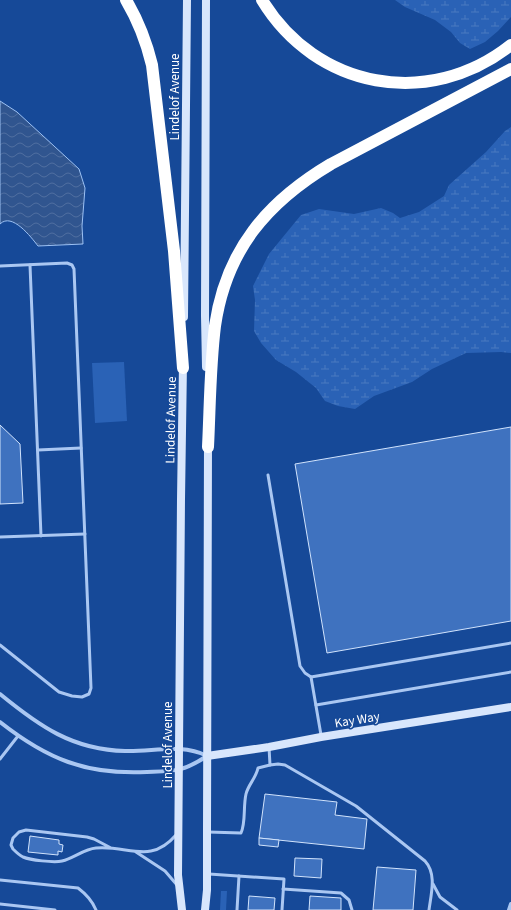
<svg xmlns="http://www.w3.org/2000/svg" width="511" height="910" viewBox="0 0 511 910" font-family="'Source Sans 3',sans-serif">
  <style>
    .grass { fill: #2a62b6 }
    .wetland { fill: url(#wetland-marsh) }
    .water { fill: url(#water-waves); stroke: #9cc1f4 }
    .building { fill: #3f72bf; stroke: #d1e3fc }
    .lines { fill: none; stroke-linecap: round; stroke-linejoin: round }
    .lane { stroke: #aac7f2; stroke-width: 3 }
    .street { stroke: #aac7f2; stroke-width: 4 }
    .secondary { stroke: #d8e6fc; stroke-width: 8 }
    .highway { stroke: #fff; stroke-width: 12 }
    .labels { text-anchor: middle; stroke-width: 3.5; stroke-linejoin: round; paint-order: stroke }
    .street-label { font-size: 13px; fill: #fff; stroke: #164998 }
  </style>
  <defs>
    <pattern id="wetland-marsh" width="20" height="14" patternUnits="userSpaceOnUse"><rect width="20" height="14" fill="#2a62b6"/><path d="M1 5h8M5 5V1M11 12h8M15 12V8" fill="none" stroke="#4a7ac1"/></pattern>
    <pattern id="water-waves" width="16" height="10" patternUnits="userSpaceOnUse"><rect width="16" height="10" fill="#30558f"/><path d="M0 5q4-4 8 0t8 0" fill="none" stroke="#4f6ea0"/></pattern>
  </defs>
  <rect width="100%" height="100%" fill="#164998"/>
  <g class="grass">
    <polygon points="124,362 127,421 95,423 92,363"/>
    <polygon points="221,891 227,891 226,910 220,910"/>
  </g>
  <g class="wetland">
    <polygon points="395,0 511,0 511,17 498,31 485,42 470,49 460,43 451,32 435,20 405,7"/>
    <polygon points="511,127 511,353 501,352 466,353 432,369 412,382 374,396 355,409 338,406 325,401 316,388 296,372 276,360 261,343 254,331 255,300 253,286 269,254 301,215 319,209 354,214 381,208 393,213 400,218 419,212 444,196 449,185 486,152 505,131"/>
  </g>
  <path class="water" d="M0,101L17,112L79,169L85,188L82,226L83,244L38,246C31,237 12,212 0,224Z"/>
  <g class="building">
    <polygon points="0,425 20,444 23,503 0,504"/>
    <polygon points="511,427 511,621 327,653 295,464"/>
    <polygon points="265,794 337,802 335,815 367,819 364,849 259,838"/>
    <polygon points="30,836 59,840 59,844 63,845 62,852 58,851 58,855 28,852"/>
    <polygon points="259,838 279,840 278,847 259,845"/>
    <polygon points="295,858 322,859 321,878 294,876"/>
    <polygon points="377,867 416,870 413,910 373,910"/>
    <polygon points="249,896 275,898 274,910 248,910"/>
    <polygon points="310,896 341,898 341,910 309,910"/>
  </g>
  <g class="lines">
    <g class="lane">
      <polyline points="30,265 41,536"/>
      <polyline points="0,266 67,263 72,265 74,269 91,688 89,694 82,697 72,696 59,692 0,645"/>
      <polyline points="38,450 81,448"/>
      <polyline points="268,475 300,666 305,673 311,677 511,643"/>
      <polyline points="0,537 85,534"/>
      <polyline points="311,677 321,735"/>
      <polyline points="316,705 511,672"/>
      <path d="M269,747L270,765L278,764L285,765L356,806L425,861C437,874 431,894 429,910"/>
      <polyline points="0,759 18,736"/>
      <path d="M208,832L241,833C246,822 243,807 246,794C248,785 256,778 258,768L270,765"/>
      <path d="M111,848L94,839L87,837L26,830L19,832L13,838L11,845L13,849C16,852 19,855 23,857C30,860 54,863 62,861C74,858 84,849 96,848C129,845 150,865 176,835"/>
      <polyline points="136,852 165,871 177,885"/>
      <polyline points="209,874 284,879 282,910"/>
      <path d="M0,880L78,888C86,894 92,900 96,910"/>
      <polyline points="433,884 440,897 457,910"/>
      <polyline points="283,889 341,893 349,900 352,910"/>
      <polyline points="0,904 55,910"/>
      <polyline points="237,910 239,876"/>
    </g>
    <g class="street">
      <path d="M0,694C39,726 73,750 125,751C153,752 181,743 207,756C183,772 174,771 147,772C86,775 47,759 0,722"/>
      <polyline points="509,910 511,904"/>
    </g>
    <g class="secondary">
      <polyline points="206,0 205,316 206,367"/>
      <polyline points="184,317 187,0"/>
      <polyline points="207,756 269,747 321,737 511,707"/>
      <polyline points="182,910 178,875 181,499 183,363"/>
      <polyline points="205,910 207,890 207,832 208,443"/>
    </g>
    <g class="highway">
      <path d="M126,0C139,22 146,40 152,65L174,251L183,368"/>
      <path d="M262,0C316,89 429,110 511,45"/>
      <path d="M208,447C210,407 210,366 215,326C226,250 267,202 331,164L511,69"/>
    </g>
  </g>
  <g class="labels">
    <g class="street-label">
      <text transform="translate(174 97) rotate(-90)" y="5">Lindelof Avenue</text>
      <text transform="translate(170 420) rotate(-89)" y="5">Lindelof Avenue</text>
      <text transform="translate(357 719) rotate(-9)" y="5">Kay Way</text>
      <text transform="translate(167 745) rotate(-90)" y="5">Lindelof Avenue</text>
    </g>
  </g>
</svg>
